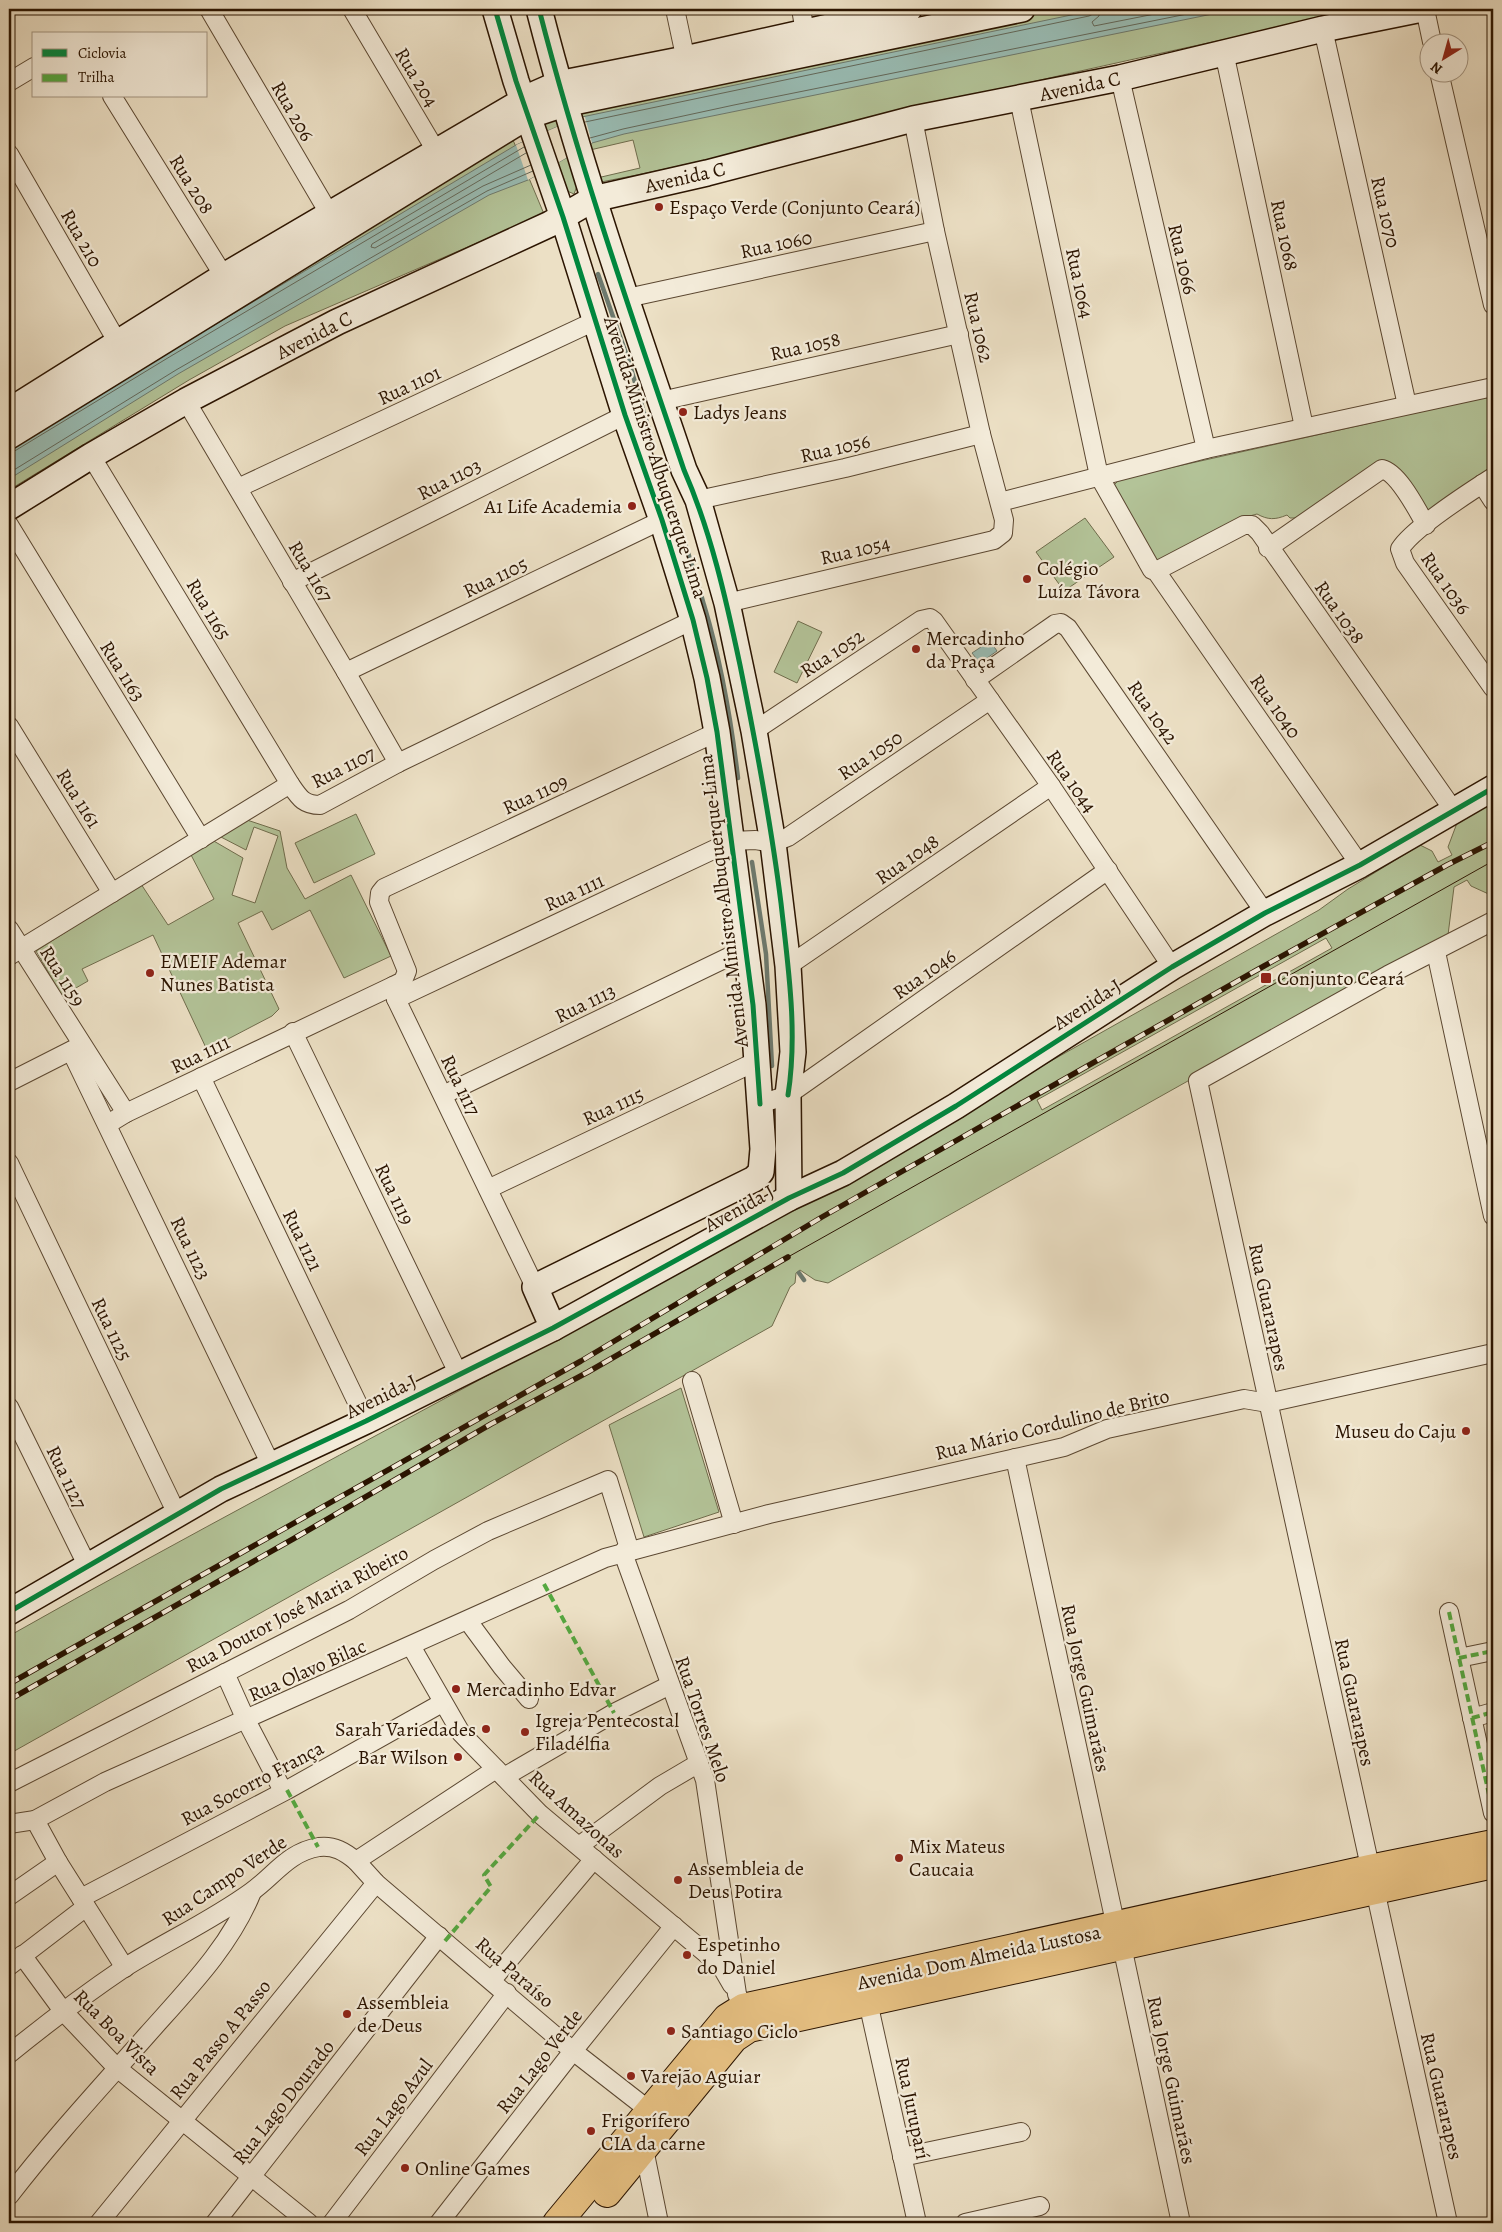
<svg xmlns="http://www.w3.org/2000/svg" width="1502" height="2232" viewBox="0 0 1502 2232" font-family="Alegreya,serif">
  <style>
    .green { fill: #b3c398; stroke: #6f6c4c; fill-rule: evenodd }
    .water { fill: #99bdb5; stroke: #6d796d }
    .pier { fill: #ece0c5 }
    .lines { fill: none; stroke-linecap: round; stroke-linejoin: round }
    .shore { stroke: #62685a; stroke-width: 1 }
    .stream { stroke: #6d796d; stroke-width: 4.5 }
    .street-casing { stroke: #5b4731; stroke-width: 20 }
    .secondary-casing { stroke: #2b1400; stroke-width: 28 }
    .primary-casing { stroke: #2b1400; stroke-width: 30 }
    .street { stroke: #f3ebd9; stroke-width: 18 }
    .secondary { stroke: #f3ebd9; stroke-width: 25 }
    .primary { stroke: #e6c082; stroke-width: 28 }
    .tram { stroke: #2b1400; stroke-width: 1 }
    .rail-casing { stroke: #2b1400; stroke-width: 5.5 }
    .rail { stroke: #f3ebd9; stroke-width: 4; stroke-dasharray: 11; stroke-linecap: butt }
    .quiet { stroke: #54a840; stroke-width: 4; stroke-dasharray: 8 4; stroke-linecap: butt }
    .cycleway-casing { stroke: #f3ebd9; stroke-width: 8 }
    .cycleway { stroke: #00873e; stroke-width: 5 }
    .poi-dot { fill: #8f2418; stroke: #f3ebd9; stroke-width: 2 }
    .labels { text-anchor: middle; stroke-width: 4.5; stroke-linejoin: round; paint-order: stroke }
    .street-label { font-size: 20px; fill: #2b1400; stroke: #f3ebd9 }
    .poi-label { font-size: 20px; fill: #2b1400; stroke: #f3ebd9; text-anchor: start }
  </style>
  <rect width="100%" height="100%" fill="#ece0c5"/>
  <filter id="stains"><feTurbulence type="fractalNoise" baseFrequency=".004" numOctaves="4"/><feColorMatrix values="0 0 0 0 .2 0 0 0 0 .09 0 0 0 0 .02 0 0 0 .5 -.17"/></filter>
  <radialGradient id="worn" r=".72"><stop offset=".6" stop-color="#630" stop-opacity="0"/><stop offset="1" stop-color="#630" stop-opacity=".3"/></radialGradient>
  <g class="green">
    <path d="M1049,9H1370C1209,42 1049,77 890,115C794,138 698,164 601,182L595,178L580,109L682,83ZM633,140L640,168L597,178L590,150Z"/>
    <polygon points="556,118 577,186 574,194 565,190 543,128 544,122"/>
    <polygon points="513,140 544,214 285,326 189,380 9,490 9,431"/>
    <path d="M1493,393V473L1429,515L1391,464L1306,518H1290L1287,515C1275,520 1268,520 1257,514L1246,517L1163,564L1154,562L1113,486L1120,479L1366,424Z"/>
    <polygon points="1085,518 1114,557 1064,591 1036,552"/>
    <polygon points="798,621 822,632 797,683 774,672"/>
    <path d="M1493,803V896L1471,886L1467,880L1454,887L1448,935L828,1283L815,1280L800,1270L796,1273L795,1283L790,1287L772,1326L9,1754V1636C184,1537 362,1444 538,1348C799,1204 1059,1056 1319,910L1348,889L1420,845L1432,851L1438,862L1452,855L1448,847L1457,823ZM1326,938L1332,948L1042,1110L1037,1100Z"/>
    <polygon points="356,814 375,854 314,883 295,843"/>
    <polygon points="247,820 280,831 287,868 305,899 351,875 391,956 344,978 310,910 272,930 262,911 238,923 279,1009 272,1016 207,1050 153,935 82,969 88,981 62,996 36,951 141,884 168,925 214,899 190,853 212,840 243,858 232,895 255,903 278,836 254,827 246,850 219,836"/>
    <polygon points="681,1388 719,1512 644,1537 609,1425"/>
  </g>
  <g class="water">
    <polygon points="1100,9 1237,9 624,134 592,143 528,180 489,195 178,374 9,479 9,449 169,352 516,145 577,118"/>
    <polygon points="990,641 997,651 980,663 972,653"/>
  </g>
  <polygon class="pier" points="585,117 592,143 528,180 516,145 577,118"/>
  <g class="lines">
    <g class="shore">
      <polyline points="1100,9 1099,16 1092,22 1094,26 1180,9"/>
      <polyline points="585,122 1089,16 1093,14 1094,9"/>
      <polyline points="590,138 623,129 734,105 1212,9"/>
      <polyline points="526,153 372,244 371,247 375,248 483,186 531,165"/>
      <polyline points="9,453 13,452 171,356 524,147"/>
      <polyline points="9,473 176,370 487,191 533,171"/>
    </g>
    <g class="stream">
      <polyline points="598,274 629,362 652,440"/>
      <path d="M670,499C682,534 694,569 704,605C721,661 731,719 738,778"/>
      <polyline points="752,862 766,954 772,1066"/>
      <polyline points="799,1273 804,1280"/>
    </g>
    <g class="street-casing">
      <g id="street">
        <polyline points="209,9 330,215 327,224"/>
        <polyline points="352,9 442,161"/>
        <polyline points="675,9 688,70"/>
        <polyline points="801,9 805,32"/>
        <polyline points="1425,9 1432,42"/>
        <polyline points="1323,29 1407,405"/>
        <polyline points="1224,52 1304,427"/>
        <polyline points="1439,72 1493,305"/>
        <polyline points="1120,78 1206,449"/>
        <polyline points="9,82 34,67"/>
        <polyline points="112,96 230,286"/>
        <polyline points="1019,99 1099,476 1152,570 1156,571 1360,865"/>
        <polyline points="9,154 118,343"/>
        <polyline points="627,298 935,231"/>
        <polyline points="186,401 346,672 398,763"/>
        <polyline points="661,401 959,334"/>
        <polyline points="91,456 290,784"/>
        <path d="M1493,477C1471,491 1412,529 1400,549L1405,563L1493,688"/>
        <polyline points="1482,484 1493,501"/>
        <polyline points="238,488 597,320"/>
        <polyline points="698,500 845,468 981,434"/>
        <polyline points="1000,502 1206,449 1493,387"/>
        <polyline points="9,525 201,839"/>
        <path d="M1268,548L1382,469C1399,473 1417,510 1426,525"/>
        <polyline points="1156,571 1244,525 1252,525 1260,533 1454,811"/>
        <polyline points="292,582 625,415"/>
        <polyline points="727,603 994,540 1003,533 1004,520 981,434 935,231 913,119"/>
        <polyline points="346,672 662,520"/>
        <polyline points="975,680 1055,624 1061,623 1068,628 1265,913"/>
        <polyline points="9,726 112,893"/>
        <polyline points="754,731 921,620 930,618 934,621 1051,786 1172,967"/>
        <polyline points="9,929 126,1113"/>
        <polyline points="1436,952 1493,1216"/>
        <path d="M9,956L290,784C299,797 303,805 320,805L398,763L693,620"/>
        <polyline points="788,966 1051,786"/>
        <polyline points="396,999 732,841 755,840 773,843 788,837 990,700"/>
        <polyline points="293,1032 459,1375"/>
        <polyline points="71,1051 271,1465"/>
        <polyline points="201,1077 366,1421"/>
        <polyline points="9,1082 82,1045"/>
        <polyline points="443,1095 745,949"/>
        <polyline points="760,1104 788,1095 1108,870"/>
        <polyline points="108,1124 126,1113 393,986"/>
        <polyline points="9,1163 177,1514"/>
        <polyline points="488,1189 757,1061"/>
        <polyline points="535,1287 396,999 393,986 403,981 407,971 379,902 380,893 384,888 717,732"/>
        <polyline points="692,1381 734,1524"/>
        <polyline points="9,1407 88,1567"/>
        <polyline points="1015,1458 1116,1927"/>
        <polyline points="1449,1612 1493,1813"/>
        <polyline points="468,1621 502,1667 529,1699"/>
        <polyline points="411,1646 461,1733 540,1814 721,1966 732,1985"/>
        <polyline points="1459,1658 1493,1651"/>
        <polyline points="225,1673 246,1720 283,1791"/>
        <polyline points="1472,1718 1493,1712"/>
        <polyline points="504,1777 614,1713 670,1685"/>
        <polyline points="9,1783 349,1610 434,1560 488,1531 608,1480 628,1545 623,1553 705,1780 737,1994 743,2008"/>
        <polyline points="35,1820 58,1862 125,1968"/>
        <polyline points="9,1824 35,1820 105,1782 605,1558 769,1514 1064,1447 1107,1429 1244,1399 1268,1403 1493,1353"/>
        <polyline points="579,1846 660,1786 699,1763"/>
        <polyline points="356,1861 376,1883 573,2051 650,2111"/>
        <polyline points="9,1896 58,1862"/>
        <polyline points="81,1898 287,1790 442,1703"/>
        <polyline points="1122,1946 1181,2223"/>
        <polyline points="22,1955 63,2011 117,2068 309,2223"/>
        <polyline points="9,1966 86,1907"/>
        <polyline points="492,1980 594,1859"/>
        <polyline points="868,2002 917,2223"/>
        <path d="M9,2054C46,2024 84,1995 124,1968C165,1942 211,1921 251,1892C274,1876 288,1852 319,1847C334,1845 345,1852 356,1861L496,1769"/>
        <polyline points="644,2149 659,2223"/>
        <polyline points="902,2157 1021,2132"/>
        <path d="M9,2196C52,2140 100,2088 147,2035C186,1991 230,1947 252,1892"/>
        <polyline points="99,2223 376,1883"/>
        <polyline points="215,2223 439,1936"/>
        <polyline points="332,2223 507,1993"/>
        <polyline points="439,2223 573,2051 674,1926"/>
        <polyline points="965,2223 1040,2206"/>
        <polyline points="1448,2223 1198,1081 1388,975 1493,921"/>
      </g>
    </g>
    <g class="secondary-casing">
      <g id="secondary">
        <polyline points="495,9 516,81 563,217 625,415 662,520 693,620 707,678 717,732 753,1005 763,1149 761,1172 754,1179 535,1287 553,1328"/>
        <path d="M539,9C579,165 632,317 684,470L698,500L727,603L754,731L773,843L788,966L793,1052L788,1095L789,1198"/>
        <polyline points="9,411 224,276 533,95 558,84 685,59 909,9"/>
        <polyline points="9,436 528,116 564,104 1022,9"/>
        <polyline points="9,507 91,456 186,401 337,322 550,224 593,199 707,173 913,119 1120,78 1323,29 1422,9"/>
        <polyline points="9,1612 221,1489 366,1421 553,1328 789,1198 843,1173 956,1106 1172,967 1265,913 1360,865 1493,788"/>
      </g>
    </g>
    <g class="primary-casing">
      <g id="primary">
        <polyline points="607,2193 734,2038 749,2028 1493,1864"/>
        <polyline points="557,2223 727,2018 743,2008 1370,1869 1493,1844"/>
      </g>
    </g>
    <use href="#street" class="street"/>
    <use href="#secondary" class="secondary"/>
    <use href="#primary" class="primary"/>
    <polyline class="tram" points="788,1257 1493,861"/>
    <g class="rail-casing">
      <g id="rail">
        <polyline points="9,1684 581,1361 822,1217 1038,1094 1264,966 1447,865 1493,842"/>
        <polyline points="9,1700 293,1539 491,1424 588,1372 788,1257"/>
      </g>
    </g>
    <use href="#rail" class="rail"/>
    <g class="quiet">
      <polyline points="544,1584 614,1713"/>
      <polyline points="1449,1612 1493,1813"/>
      <polyline points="1459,1658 1493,1651"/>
      <polyline points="1472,1718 1493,1712"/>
      <polyline points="287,1790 318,1847"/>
      <polyline points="445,1941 491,1887 484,1875 540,1814"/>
    </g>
    <g class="cycleway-casing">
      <g id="cycleway">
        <polyline points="495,9 516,81 563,217 625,415 662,520 693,620 707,678 717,732 753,1005 760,1104"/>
        <path d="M539,9C579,165 632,317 684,470C711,532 726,599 740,665C756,744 771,823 781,903C788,966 798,1032 788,1095"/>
        <polyline points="9,1612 221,1489 366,1421 553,1328 789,1198 843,1173 956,1106 1172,967 1265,913 1360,865 1493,788"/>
      </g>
    </g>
    <use href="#cycleway" class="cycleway"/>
  </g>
  <g class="poi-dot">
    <circle cx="659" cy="207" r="5"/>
    <circle cx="683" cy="412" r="5"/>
    <circle cx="632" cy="506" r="5"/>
    <circle cx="1027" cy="579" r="5"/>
    <circle cx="916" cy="649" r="5"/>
    <circle cx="150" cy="973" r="5"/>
    <rect x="1260" y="972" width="12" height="12" rx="2.5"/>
    <circle cx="1466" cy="1431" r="5"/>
    <circle cx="456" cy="1689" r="5"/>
    <circle cx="486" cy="1729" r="5"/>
    <circle cx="525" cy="1732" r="5"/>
    <circle cx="458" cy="1757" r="5"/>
    <circle cx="899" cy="1858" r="5"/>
    <circle cx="678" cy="1880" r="5"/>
    <circle cx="687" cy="1955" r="5"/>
    <circle cx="347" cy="2014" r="5"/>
    <circle cx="671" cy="2031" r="5"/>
    <circle cx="631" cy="2076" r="5"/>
    <circle cx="591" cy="2131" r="5"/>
    <circle cx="405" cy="2168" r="5"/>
  </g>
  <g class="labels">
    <g class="street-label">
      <text transform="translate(417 77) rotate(59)" y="7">Rua 204</text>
      <text transform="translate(1080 86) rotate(-12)" y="7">Avenida C</text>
      <text transform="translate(293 111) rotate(60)" y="7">Rua 206</text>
      <text transform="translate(685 177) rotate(-13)" y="7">Avenida C</text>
      <text transform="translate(192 184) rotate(58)" y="7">Rua 208</text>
      <text transform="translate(1386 212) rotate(77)" y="7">Rua 1070</text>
      <text transform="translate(1285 235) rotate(78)" y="7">Rua 1068</text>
      <text transform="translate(82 238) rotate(60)" y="7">Rua 210</text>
      <text transform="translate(776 244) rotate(-12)" y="7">Rua 1060</text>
      <text transform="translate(1183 259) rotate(77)" y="7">Rua 1066</text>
      <text transform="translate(1080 283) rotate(78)" y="7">Rua 1064</text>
      <text transform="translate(979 327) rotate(77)" y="7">Rua 1062</text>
      <text transform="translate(314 335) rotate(-27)" y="7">Avenida C</text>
      <text transform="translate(805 346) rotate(-13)" y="7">Rua 1058</text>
      <text transform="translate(409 385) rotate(-25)" y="7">Rua 1101</text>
      <text transform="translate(835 448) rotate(-13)" y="7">Rua 1056</text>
      <text transform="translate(656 457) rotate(72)" y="7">Avenida Ministro Albuquerque Lima</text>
      <text transform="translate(449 479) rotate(-27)" y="7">Rua 1103</text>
      <text transform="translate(855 550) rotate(-13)" y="7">Rua 1054</text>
      <text transform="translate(311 571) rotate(59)" y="7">Rua 1167</text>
      <text transform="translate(495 577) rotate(-26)" y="7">Rua 1105</text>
      <text transform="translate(1446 583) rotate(55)" y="7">Rua 1036</text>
      <text transform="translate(209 609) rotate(59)" y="7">Rua 1165</text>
      <text transform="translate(1340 612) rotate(55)" y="7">Rua 1038</text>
      <text transform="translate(832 653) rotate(-33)" y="7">Rua 1052</text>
      <text transform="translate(123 671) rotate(58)" y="7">Rua 1163</text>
      <text transform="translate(1276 706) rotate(55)" y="7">Rua 1040</text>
      <text transform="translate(1153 712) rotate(55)" y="7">Rua 1042</text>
      <text transform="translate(870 755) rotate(-34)" y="7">Rua 1050</text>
      <text transform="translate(343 767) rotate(-27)" y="7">Rua 1107</text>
      <text transform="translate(1072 781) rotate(55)" y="7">Rua 1044</text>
      <text transform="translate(535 794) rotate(-25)" y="7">Rua 1109</text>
      <text transform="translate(79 798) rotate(58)" y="7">Rua 1161</text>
      <text transform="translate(907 859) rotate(-35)" y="7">Rua 1048</text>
      <text transform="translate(574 892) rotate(-25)" y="7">Rua 1111</text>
      <text transform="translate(723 901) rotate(-97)" y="7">Avenida Ministro Albuquerque Lima</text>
      <text transform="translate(924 974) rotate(-35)" y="7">Rua 1046</text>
      <text transform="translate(63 976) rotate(58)" y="7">Rua 1159</text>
      <text transform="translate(585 1003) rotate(-26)" y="7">Rua 1113</text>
      <text transform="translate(1087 1004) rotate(-33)" y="7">Avenida J</text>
      <text transform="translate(200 1054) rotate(-26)" y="7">Rua 1111</text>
      <text transform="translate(461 1085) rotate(64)" y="7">Rua 1117</text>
      <text transform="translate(613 1106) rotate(-25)" y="7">Rua 1115</text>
      <text transform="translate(395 1194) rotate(64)" y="7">Rua 1119</text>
      <text transform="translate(739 1208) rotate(-29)" y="7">Avenida J</text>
      <text transform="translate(303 1240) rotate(64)" y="7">Rua 1121</text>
      <text transform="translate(191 1248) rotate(64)" y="7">Rua 1123</text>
      <text transform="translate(1269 1307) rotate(78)" y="7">Rua Guararapes</text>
      <text transform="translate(112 1329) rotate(64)" y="7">Rua 1125</text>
      <text transform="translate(381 1396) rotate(-26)" y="7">Avenida J</text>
      <text transform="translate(1052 1424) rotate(-14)" y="7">Rua Mário Cordulino de Brito</text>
      <text transform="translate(67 1477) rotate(64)" y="7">Rua 1127</text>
      <text transform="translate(297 1609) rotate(-28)" y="7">Rua Doutor José Maria Ribeiro</text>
      <text transform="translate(307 1670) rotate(-24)" y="7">Rua Olavo Bilac</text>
      <text transform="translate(1086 1688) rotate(78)" y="7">Rua Jorge Guimarães</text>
      <text transform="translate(1355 1702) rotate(78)" y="7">Rua Guararapes</text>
      <text transform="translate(703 1719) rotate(71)" y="7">Rua Torres Melo</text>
      <text transform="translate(252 1783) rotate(-28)" y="7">Rua Socorro França</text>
      <text transform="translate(577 1814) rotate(42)" y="7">Rua Amazonas</text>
      <text transform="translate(224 1880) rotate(-34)" y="7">Rua Campo Verde</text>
      <text transform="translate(979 1957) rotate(-12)" y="7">Avenida Dom Almeida Lustosa</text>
      <text transform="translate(515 1972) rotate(41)" y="7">Rua Paraíso</text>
      <text transform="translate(117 2032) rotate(45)" y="7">Rua Boa Vista</text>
      <text transform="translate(220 2039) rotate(-51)" y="7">Rua Passo A Passo</text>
      <text transform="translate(539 2061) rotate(-52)" y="7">Rua Lago Verde</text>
      <text transform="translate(1172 2080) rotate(78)" y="7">Rua Jorge Guimarães</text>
      <text transform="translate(1442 2096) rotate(77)" y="7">Rua Guararapes</text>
      <text transform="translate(283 2102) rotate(-52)" y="7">Rua Lago Dourado</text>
      <text transform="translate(393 2107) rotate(-53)" y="7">Rua Lago Azul</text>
      <text transform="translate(913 2108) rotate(78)" y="7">Rua Juruparí</text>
    </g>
    <g class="poi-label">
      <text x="669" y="214">Espaço Verde (Conjunto Ceará)</text>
      <text x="693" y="419">Ladys Jeans</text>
      <text x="622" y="513" text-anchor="end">A1 Life Academia</text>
      <text x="1037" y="575">Colégio<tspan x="1037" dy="23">Luíza Távora</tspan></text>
      <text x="926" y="645">Mercadinho<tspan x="926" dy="23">da Praça</tspan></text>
      <text x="160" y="968">EMEIF Ademar<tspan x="160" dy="23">Nunes Batista</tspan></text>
      <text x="1277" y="985">Conjunto Ceará</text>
      <text x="1456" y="1438" text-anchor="end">Museu do Caju</text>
      <text x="466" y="1696">Mercadinho Edvar</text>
      <text x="535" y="1727">Igreja Pentecostal<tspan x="535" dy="23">Filadélfia</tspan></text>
      <text x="476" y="1736" text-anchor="end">Sarah Variedades</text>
      <text x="448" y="1764" text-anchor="end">Bar Wilson</text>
      <text x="909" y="1853">Mix Mateus<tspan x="909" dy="23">Caucaia</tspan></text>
      <text x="688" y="1875">Assembleia de<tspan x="688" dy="23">Deus Potira</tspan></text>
      <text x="697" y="1951">Espetinho<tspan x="697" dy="23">do Daniel</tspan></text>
      <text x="357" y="2009">Assembleia<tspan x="357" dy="23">de Deus</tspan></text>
      <text x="681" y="2038">Santiago Ciclo</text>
      <text x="641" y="2083">Varejão Aguiar</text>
      <text x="601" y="2127">Frigorífero<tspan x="601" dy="23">CIA da carne</tspan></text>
      <text x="415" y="2175">Online Games</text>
    </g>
  </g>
  <rect width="1502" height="2232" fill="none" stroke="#ece0c5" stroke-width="30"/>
  <rect x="10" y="10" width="1482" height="2212" fill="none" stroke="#2b1400" stroke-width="2.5"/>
  <rect x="15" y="15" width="1472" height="2202" fill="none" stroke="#2b1400"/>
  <rect x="32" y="32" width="175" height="65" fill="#f3ebd9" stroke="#a39582"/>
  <rect x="42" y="49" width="25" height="8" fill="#00873e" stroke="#a39582"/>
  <text x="78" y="58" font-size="15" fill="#2b1400">Ciclovia</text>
  <rect x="42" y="74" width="25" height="8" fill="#54a840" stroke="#a39582"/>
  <text x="78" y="82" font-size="15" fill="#2b1400">Trilha</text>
  <g transform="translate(1444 58) rotate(217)"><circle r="24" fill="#f3ebd9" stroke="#a39582"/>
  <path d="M0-4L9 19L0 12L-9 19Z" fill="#8f2418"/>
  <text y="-8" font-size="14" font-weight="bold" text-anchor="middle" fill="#2b1400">N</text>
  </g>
  <rect width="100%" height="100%" filter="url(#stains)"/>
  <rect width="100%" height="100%" fill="url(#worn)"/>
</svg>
